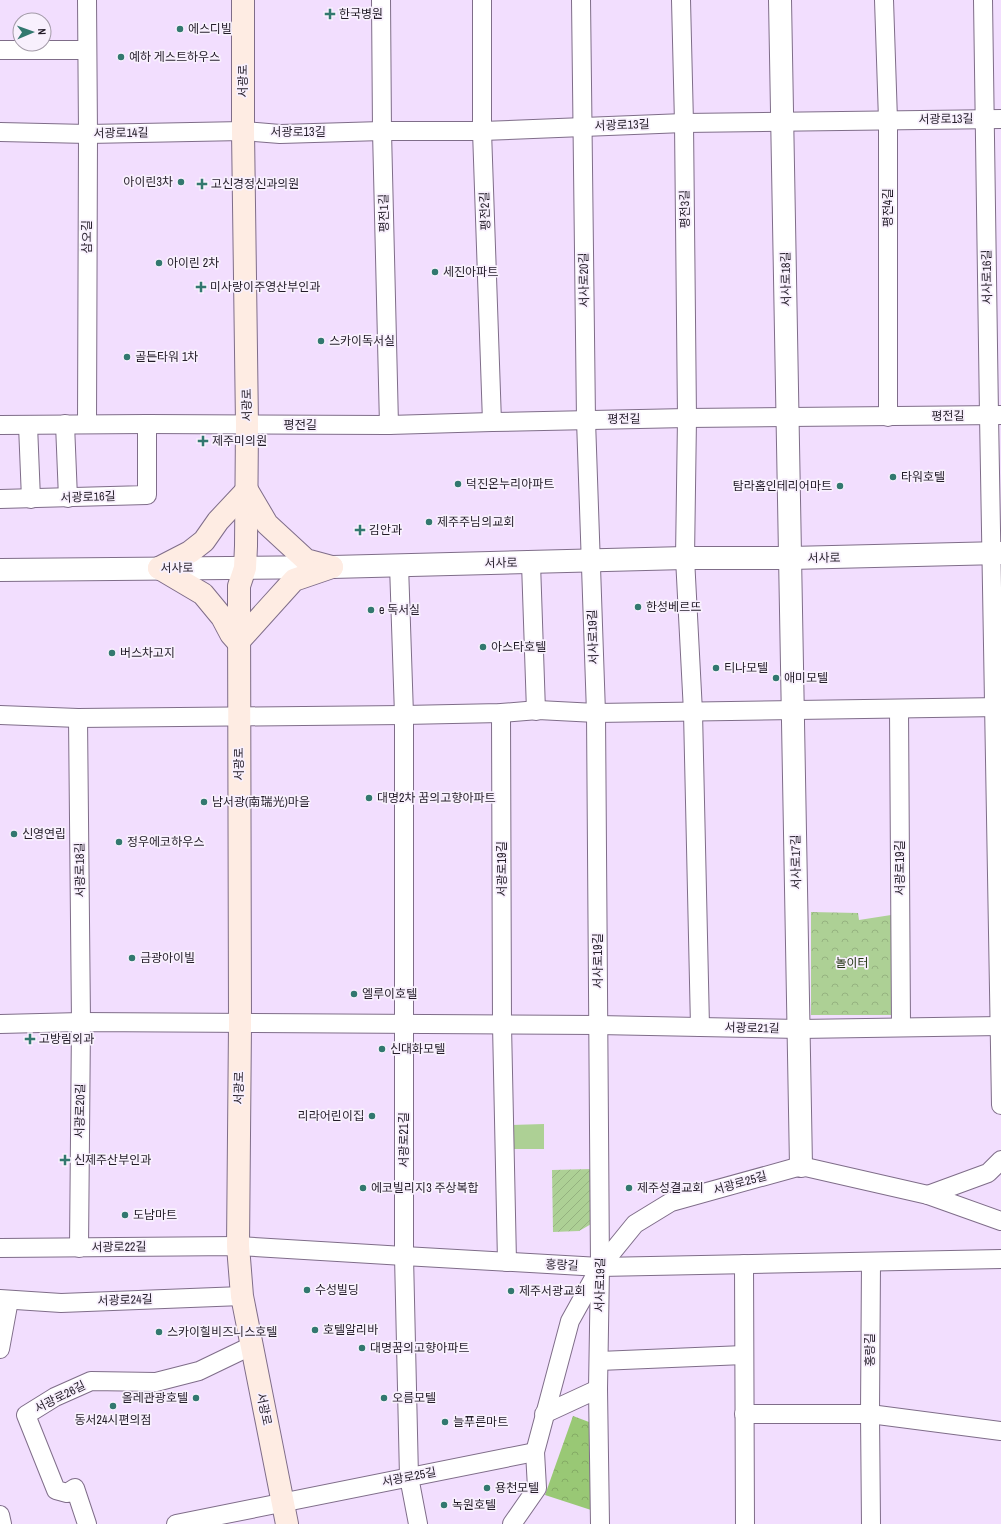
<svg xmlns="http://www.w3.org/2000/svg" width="1001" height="1524" viewBox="0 0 1001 1524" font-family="'Archivo Narrow','Noto Sans KR',sans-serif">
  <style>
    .grass { fill: #add095 }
    .forest { fill: url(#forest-crowns) }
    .park { fill: url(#park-crowns) }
    .garden { fill: url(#garden-furrows) }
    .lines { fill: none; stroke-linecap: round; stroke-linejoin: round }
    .minor-casing { stroke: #7f6d89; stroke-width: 20 }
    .tertiary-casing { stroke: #7f6d89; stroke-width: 24 }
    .secondary-casing { stroke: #7f6d89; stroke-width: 24 }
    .minor { stroke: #fff; stroke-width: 18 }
    .tertiary { stroke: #fff; stroke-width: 22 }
    .secondary { stroke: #feece3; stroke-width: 22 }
    .poi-dot { fill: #32786f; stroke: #f8f0fd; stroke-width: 1.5 }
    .labels { text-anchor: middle; stroke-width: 3.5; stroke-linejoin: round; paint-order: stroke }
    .poi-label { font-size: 12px; fill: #231c28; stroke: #f8f0fd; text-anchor: start }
    .street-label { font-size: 12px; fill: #231c28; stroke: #f8f0fd }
    .park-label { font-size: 12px; fill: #223512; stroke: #f8f0fd }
  </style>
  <defs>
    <pattern id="forest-crowns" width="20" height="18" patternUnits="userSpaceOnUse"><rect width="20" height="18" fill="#99c875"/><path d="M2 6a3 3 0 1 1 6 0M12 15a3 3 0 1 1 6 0" fill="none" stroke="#84ab65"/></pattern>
    <pattern id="park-crowns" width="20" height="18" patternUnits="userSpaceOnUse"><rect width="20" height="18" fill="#add095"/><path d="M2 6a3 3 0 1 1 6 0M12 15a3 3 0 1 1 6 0" fill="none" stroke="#95b280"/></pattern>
    <pattern id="garden-furrows" width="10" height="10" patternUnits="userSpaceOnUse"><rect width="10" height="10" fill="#add095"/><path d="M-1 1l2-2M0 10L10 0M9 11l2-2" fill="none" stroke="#95b280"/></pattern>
  </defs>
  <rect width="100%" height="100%" fill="#f2defe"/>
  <polygon class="grass" points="544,1124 544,1149 512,1149 511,1125"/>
  <polygon class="forest" points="573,1416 589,1422 591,1510 545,1495"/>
  <polygon class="park" points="811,912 858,913 859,920 891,915 891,1015 811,1015"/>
  <polygon class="garden" points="592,1169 593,1223 579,1231 553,1232 552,1170"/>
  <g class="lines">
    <g class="minor-casing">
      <g id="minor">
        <polyline points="87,0 88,134 87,424"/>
        <polyline points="381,0 382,131 389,425"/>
        <polyline points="482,0 482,131 492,422"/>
        <polyline points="581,0 586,420 596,713 600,1267 598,1389 600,1524"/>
        <polyline points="681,0 684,123 687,418 685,558 693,712 700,1027"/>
        <polyline points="884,0 888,120 888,417"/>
        <polyline points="983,0 989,415 1001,1105"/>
        <polyline points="0,50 87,50"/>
        <polyline points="0,132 88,134 243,131 280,134 382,131 482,131 684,123 1001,119"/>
        <polyline points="65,424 68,498"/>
        <polyline points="0,425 147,424 389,425 492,422 687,418 1001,415"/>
        <polyline points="28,425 31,499"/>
        <polyline points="0,499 147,495 147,424"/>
        <polyline points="531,563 536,711"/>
        <polyline points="399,565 404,715 404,1256 409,1477 418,1524"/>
        <polyline points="899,709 901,1027"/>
        <polyline points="501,713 502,1025 507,1262"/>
        <polyline points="0,715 78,718 404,715 501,713 538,710 596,713 1001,707"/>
        <polyline points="78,718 81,1022 79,1248"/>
        <polyline points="0,1024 81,1022 598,1025 799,1029 1001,1026"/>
        <polyline points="928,1195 988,1173 1001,1160"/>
        <polyline points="0,1248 238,1246 404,1256 600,1267 1001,1259"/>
        <polyline points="871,1262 870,1414 871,1524"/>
        <polyline points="744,1264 745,1524"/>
        <polyline points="0,1299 61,1303 242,1296"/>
        <polyline points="0,1349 9,1300"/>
        <polyline points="599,1361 744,1355"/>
        <polyline points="544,1414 598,1389"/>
        <polyline points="744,1414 870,1414 1001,1431"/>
        <polyline points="0,1515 2,1524"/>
        <polyline points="87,1524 75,1488 67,1493 56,1490 26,1415 55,1397 91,1381 156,1382 199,1371 251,1346"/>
        <polyline points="176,1524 535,1452"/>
        <polyline points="512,1524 537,1488 535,1452 570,1321 600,1267 635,1224 671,1202 801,1166 928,1195 1001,1221"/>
      </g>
    </g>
    <g class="tertiary-casing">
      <g id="tertiary">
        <polyline points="780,0 801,1166"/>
        <polyline points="0,570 332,567 685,558 790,558 1001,553"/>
      </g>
    </g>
    <g class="secondary-casing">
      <g id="secondary">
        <polyline points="243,0 243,131 247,425 246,546 245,568 239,586 239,606 240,1024 238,1246 242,1296 287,1524"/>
        <polyline points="159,568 190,552 204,541 218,521 247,490 267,524 306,560 332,567"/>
        <polyline points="159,568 203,594 222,617 231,634 238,642 294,580 332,567"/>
      </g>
    </g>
    <use href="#minor" class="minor"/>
    <use href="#tertiary" class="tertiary"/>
    <use href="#secondary" class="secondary"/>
  </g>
  <g class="poi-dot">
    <path d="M328 8h4v4h4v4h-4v4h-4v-4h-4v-4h4z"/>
    <circle cx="180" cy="29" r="4"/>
    <circle cx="121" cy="57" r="4"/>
    <circle cx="181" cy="182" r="4"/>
    <path d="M200 178h4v4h4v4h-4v4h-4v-4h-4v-4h4z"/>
    <circle cx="159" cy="263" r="4"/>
    <circle cx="435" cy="272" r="4"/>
    <path d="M199 281h4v4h4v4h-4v4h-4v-4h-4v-4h4z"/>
    <circle cx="321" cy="341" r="4"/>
    <circle cx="127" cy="357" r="4"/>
    <path d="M201 435h4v4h4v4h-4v4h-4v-4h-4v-4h4z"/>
    <circle cx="893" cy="477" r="4"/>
    <circle cx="458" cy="484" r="4"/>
    <circle cx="840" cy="486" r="4"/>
    <circle cx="429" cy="522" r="4"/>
    <path d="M358 524h4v4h4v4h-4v4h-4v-4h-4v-4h4z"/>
    <circle cx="638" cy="607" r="4"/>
    <circle cx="371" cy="610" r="4"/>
    <circle cx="483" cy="647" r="4"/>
    <circle cx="112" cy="653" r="4"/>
    <circle cx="716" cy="668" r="4"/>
    <circle cx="776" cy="678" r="4"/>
    <circle cx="369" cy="798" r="4"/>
    <circle cx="204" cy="802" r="4"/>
    <circle cx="14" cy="834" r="4"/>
    <circle cx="119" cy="842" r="4"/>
    <circle cx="132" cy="958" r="4"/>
    <circle cx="354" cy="994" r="4"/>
    <path d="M28 1033h4v4h4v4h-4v4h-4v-4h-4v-4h4z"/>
    <circle cx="382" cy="1049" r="4"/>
    <circle cx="372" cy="1116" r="4"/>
    <path d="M63 1154h4v4h4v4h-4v4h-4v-4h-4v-4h4z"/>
    <circle cx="363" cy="1188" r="4"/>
    <circle cx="629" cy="1188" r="4"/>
    <circle cx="125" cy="1215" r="4"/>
    <circle cx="307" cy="1290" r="4"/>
    <circle cx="511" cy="1291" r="4"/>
    <circle cx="315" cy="1330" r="4"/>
    <circle cx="159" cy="1332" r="4"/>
    <circle cx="362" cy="1348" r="4"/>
    <circle cx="196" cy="1398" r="4"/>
    <circle cx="384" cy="1398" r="4"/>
    <circle cx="113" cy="1406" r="4"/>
    <circle cx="445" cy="1422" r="4"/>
    <circle cx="487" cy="1488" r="4"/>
    <circle cx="444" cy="1505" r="4"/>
  </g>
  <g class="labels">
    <g class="poi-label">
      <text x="339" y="18">한국병원</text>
      <text x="188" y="33">에스디빌</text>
      <text x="129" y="61">예하 게스트하우스</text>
      <text x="173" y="186" text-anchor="end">아이린3차</text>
      <text x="211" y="188">고신경정신과의원</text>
      <text x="167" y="267">아이린 2차</text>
      <text x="443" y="276">세진아파트</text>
      <text x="210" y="291">미사랑이주영산부인과</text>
      <text x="329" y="345">스카이독서실</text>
      <text x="135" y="361">골든타워 1차</text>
      <text x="212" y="445">제주미의원</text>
      <text x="901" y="481">타워호텔</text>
      <text x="466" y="488">덕진온누리아파트</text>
      <text x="832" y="490" text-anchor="end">탐라홈인테리어마트</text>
      <text x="437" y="526">제주주님의교회</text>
      <text x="369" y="534">김안과</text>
      <text x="646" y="611">한성베르뜨</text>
      <text x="379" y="614">e 독서실</text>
      <text x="491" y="651">아스타호텔</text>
      <text x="120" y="657">버스차고지</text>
      <text x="724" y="672">티나모텔</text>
      <text x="784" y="682">애미모텔</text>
      <text x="377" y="802">대명2차 꿈의고향아파트</text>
      <text x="212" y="806">남서광(南瑞光)마을</text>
      <text x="22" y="838">신영연립</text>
      <text x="127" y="846">정우에코하우스</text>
      <text x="140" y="962">금광아이빌</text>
      <text x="362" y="998">엘루이호텔</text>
      <text x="39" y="1043">고방림외과</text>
      <text x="390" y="1053">신대화모텔</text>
      <text x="364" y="1120" text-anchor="end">리라어린이집</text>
      <text x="74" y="1164">신제주산부인과</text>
      <text x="371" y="1192">에코빌리지3 주상복합</text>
      <text x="637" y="1192">제주성결교회</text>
      <text x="133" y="1219">도남마트</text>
      <text x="315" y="1294">수성빌딩</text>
      <text x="519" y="1295">제주서광교회</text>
      <text x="323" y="1334">호텔알리바</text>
      <text x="167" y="1336">스카이힐비즈니스호텔</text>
      <text x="370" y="1352">대명꿈의고향아파트</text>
      <text x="188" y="1402" text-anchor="end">올레관광호텔</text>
      <text x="392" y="1402">오름모텔</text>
      <text x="113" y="1424" text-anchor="middle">동서24시편의점</text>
      <text x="453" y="1426">늘푸른마트</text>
      <text x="495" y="1492">용천모텔</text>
      <text x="452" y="1509">녹원호텔</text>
    </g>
    <g class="street-label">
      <text transform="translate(243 81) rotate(-90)" y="4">서광로</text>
      <text transform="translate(946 119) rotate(-1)" y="4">서광로13길</text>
      <text transform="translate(622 125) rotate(-2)" y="4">서광로13길</text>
      <text x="298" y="136">서광로13길</text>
      <text transform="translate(121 133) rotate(-1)" y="4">서광로14길</text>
      <text transform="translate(888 208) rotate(-90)" y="4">평전4길</text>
      <text transform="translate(685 209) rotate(-91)" y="4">평전3길</text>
      <text transform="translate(485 211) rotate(-92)" y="4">평전2길</text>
      <text transform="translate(384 213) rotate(-91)" y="4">평전1길</text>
      <text transform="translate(87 237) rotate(-90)" y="4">삼오길</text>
      <text transform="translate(987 277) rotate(-91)" y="4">서사로16길</text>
      <text transform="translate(786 279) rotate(-91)" y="4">서사로18길</text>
      <text transform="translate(584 280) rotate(-91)" y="4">서사로20길</text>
      <text transform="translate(247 405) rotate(-91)" y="4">서광로</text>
      <text transform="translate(948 416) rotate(-1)" y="4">평전길</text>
      <text transform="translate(624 419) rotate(-1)" y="4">평전길</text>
      <text x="300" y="429">평전길</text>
      <text transform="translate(88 497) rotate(-2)" y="4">서광로16길</text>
      <text transform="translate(824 558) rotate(-1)" y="4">서사로</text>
      <text transform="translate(501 563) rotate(-1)" y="4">서사로</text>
      <text transform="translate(177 568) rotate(-1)" y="4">서사로</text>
      <text transform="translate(593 637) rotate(-92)" y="4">서사로19길</text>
      <text transform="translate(239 764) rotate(-90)" y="4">서광로</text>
      <text transform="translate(796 862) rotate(-91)" y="4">서사로17길</text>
      <text transform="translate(900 868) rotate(-90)" y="4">서광로19길</text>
      <text transform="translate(502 869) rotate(-90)" y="4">서광로19길</text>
      <text transform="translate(80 870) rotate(-91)" y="4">서광로18길</text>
      <text transform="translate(598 961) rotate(-90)" y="4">서사로19길</text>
      <text transform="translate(752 1028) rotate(1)" y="4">서광로21길</text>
      <text transform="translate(239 1088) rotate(-89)" y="4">서광로</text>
      <text transform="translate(80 1111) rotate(-89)" y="4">서광로20길</text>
      <text transform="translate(404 1140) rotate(-90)" y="4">서광로21길</text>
      <text transform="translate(740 1183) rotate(-16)" y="4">서광로25길</text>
      <text transform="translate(119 1247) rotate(-1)" y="4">서광로22길</text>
      <text transform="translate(562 1265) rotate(3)" y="4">홍랑길</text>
      <text transform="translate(600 1285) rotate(-89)" y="4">서사로19길</text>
      <text transform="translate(125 1300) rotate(-2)" y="4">서광로24길</text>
      <text transform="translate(870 1350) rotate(-90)" y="4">홍랑길</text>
      <text transform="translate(60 1397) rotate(-27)" y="4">서광로26길</text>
      <text transform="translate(264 1409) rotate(78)" y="4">서광로</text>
      <text transform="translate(409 1477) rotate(-11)" y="4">서광로25길</text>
    </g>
    <g class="park-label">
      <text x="852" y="967">놀이터</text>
    </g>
  </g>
  <g transform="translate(32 32) rotate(88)"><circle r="19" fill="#f8f0fd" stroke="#a39ba8"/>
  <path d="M0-3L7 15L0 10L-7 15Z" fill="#32786f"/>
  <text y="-6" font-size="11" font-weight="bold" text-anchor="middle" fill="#231c28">N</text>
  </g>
</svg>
